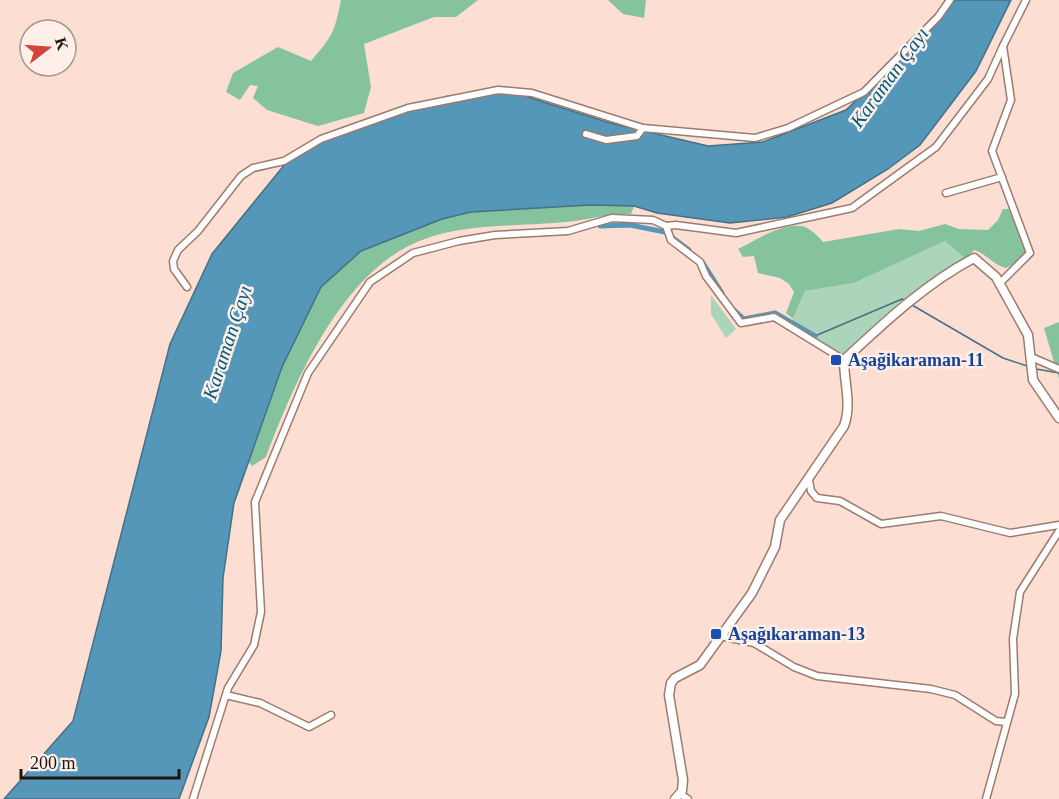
<svg xmlns="http://www.w3.org/2000/svg" width="1059" height="799" viewBox="0 0 1059 799" font-family="'Times New Roman',serif">
  <style>
    .green { fill: #acd4bb }
    .forest { fill: #84c39d }
    .water { fill: #5497b9; stroke: #457086; stroke-width: 1.5 }
    .lines { fill: none; stroke-linecap: round; stroke-linejoin: round }
    .stream { stroke: #457086; stroke-width: 1.5 }
    .canal { stroke: #5497b9; stroke-width: 5 }
    .street-casing { stroke: #9d7b6e; stroke-width: 9 }
    .secondary-casing { stroke: #9d7b6e; stroke-width: 11 }
    .street { stroke: #fff; stroke-width: 6 }
    .secondary { stroke: #fff; stroke-width: 8 }
    .transit-dot { fill: #1a4fb4; stroke: #ffefe9; stroke-width: 2 }
    .labels { text-anchor: middle; stroke-width: 5; stroke-linejoin: round; paint-order: stroke }
    .transit-label { font-size: 18px; font-weight: bold; fill: #164399; stroke: #ffefe9; text-anchor: start }
    .water-label { font-size: 20px; font-style: italic; fill: #005b7d; stroke: #ffefe9 }
  </style>
  <rect width="100%" height="100%" fill="#fdded3"/>
  <g class="green">
    <path d="M945,241L966,259C918,282 881,319 843,355L791,325L805,291L854,283Z"/>
    <polygon points="711,295 736,329 726,338 711,314"/>
  </g>
  <g class="forest">
    <path d="M341,0H478L456,17H434L364,44L371,87L364,113L318,126L267,110L253,98L258,86L250,85L240,100L226,92L233,73L278,47L311,61C334,34 334,33 341,0Z"/>
    <polygon points="608,0 646,0 644,18 623,14"/>
    <path d="M590,205L634,206L631,214C611,214 599,217 581,220C529,228 472,221 422,240C342,270 294,383 266,457L252,466L248,461L282,367L321,287L361,251L442,219L471,212Z"/>
    <path d="M1003,209H1010L1026,253L1017,263L1006,268C993,265 987,254 974,250L966,259L945,241L854,283L805,291L793,319L786,313L794,292L789,284L780,278L758,273L754,256L743,257L738,249C756,240 785,221 805,227C812,230 818,236 823,242L899,229L919,231L945,224L959,229L988,230L998,220Z"/>
    <polygon points="1059,322 1059,379 1044,328"/>
  </g>
  <polygon class="water" points="950,0 1011,0 976,71 920,145 888,169 832,203 787,217 730,223 657,213 634,206 590,205 471,212 442,219 361,251 321,287 282,367 234,503 223,578 221,651 209,717 179,799 4,799 73,721 170,344 212,254 285,164 337,132 448,96 512,92 610,123 708,146 763,142 846,110 931,28"/>
  <g class="lines">
    <g class="stream">
      <polyline points="912,305 1003,358 1027,366"/>
      <polyline points="815,336 902,299 904,300"/>
      <polyline points="1036,369 1059,373"/>
    </g>
    <g class="canal">
      <polyline points="600,226 630,225 665,232"/>
      <polyline points="673,238 689,250"/>
      <polyline points="703,263 722,293"/>
      <polyline points="734,310 744,319 775,313 815,336"/>
    </g>
    <g class="street-casing">
      <g id="street">
        <polyline points="586,134 606,140 637,136 643,128"/>
        <polyline points="946,193 1002,177"/>
        <polyline points="666,226 676,225 736,233 852,208 936,147 988,79 1003,46"/>
        <polyline points="999,284 1030,253 992,151 1011,100 1003,46 1026,0"/>
        <polyline points="187,287 174,269 173,261 178,250 198,231 241,176 253,168 284,161 321,139 408,108 498,90 532,93 643,128 755,138 788,128 864,92 938,17 950,0"/>
        <polyline points="1031,357 1059,369"/>
        <polyline points="809,480 811,491 817,498 840,501 881,524 941,516 1010,533 1059,525"/>
        <polyline points="720,636 754,643 794,667 817,676 931,689 955,695 996,721 1006,722"/>
        <polyline points="226,695 260,703 309,727 331,715"/>
        <polyline points="680,794 688,799"/>
        <polyline points="193,799 228,688 254,645 261,612 255,502 308,373 370,282 413,253 459,241 495,235 568,231 612,218 653,220 666,226 671,240 700,262 706,276 741,323 774,317 844,360"/>
        <polyline points="986,799 1015,694 1013,639 1020,592 1059,531"/>
      </g>
    </g>
    <g class="secondary-casing">
      <path id="secondary" d="M675,799L682,791L683,780L669,695L671,683L675,678L700,665L752,593L775,547L780,520L844,426C852,404 844,383 844,360C885,322 925,284 974,258L996,277L1028,335L1033,380L1059,418"/>
    </g>
    <use href="#street" class="street"/>
    <use href="#secondary" class="secondary"/>
  </g>
  <g class="transit-dot">
    <rect x="830" y="354" width="12" height="12" rx="3"/>
    <rect x="710" y="628" width="12" height="12" rx="3"/>
  </g>
  <g class="labels">
    <g class="transit-label">
      <text x="848" y="366">Aşağikaraman-11</text>
      <text x="728" y="640">Aşağıkaraman-13</text>
    </g>
    <g class="water-label">
      <text transform="translate(889 77) rotate(-54)" y="7">Karaman Çayı</text>
      <text transform="translate(227 342) rotate(-72)" y="7">Karaman Çayı</text>
    </g>
  </g>
  <g transform="translate(48 48) rotate(73)"><circle r="28" fill="#ffefe9" stroke="#a69792" stroke-width="1.5"/>
  <path d="M0-4.5L10 22L0 15L-10 22Z" fill="#d3453a"/>
  <text y="-9" font-size="16" font-weight="bold" text-anchor="middle" fill="#21140f">K</text>
  </g>
  <path d="M21 769v9h158v-9" fill="none" stroke="#21140f" stroke-width="3"/>
  <text x="30" y="769" font-size="18" fill="#21140f" stroke="#ffefe9" stroke-width="4.5" paint-order="stroke">200 m</text>
</svg>
